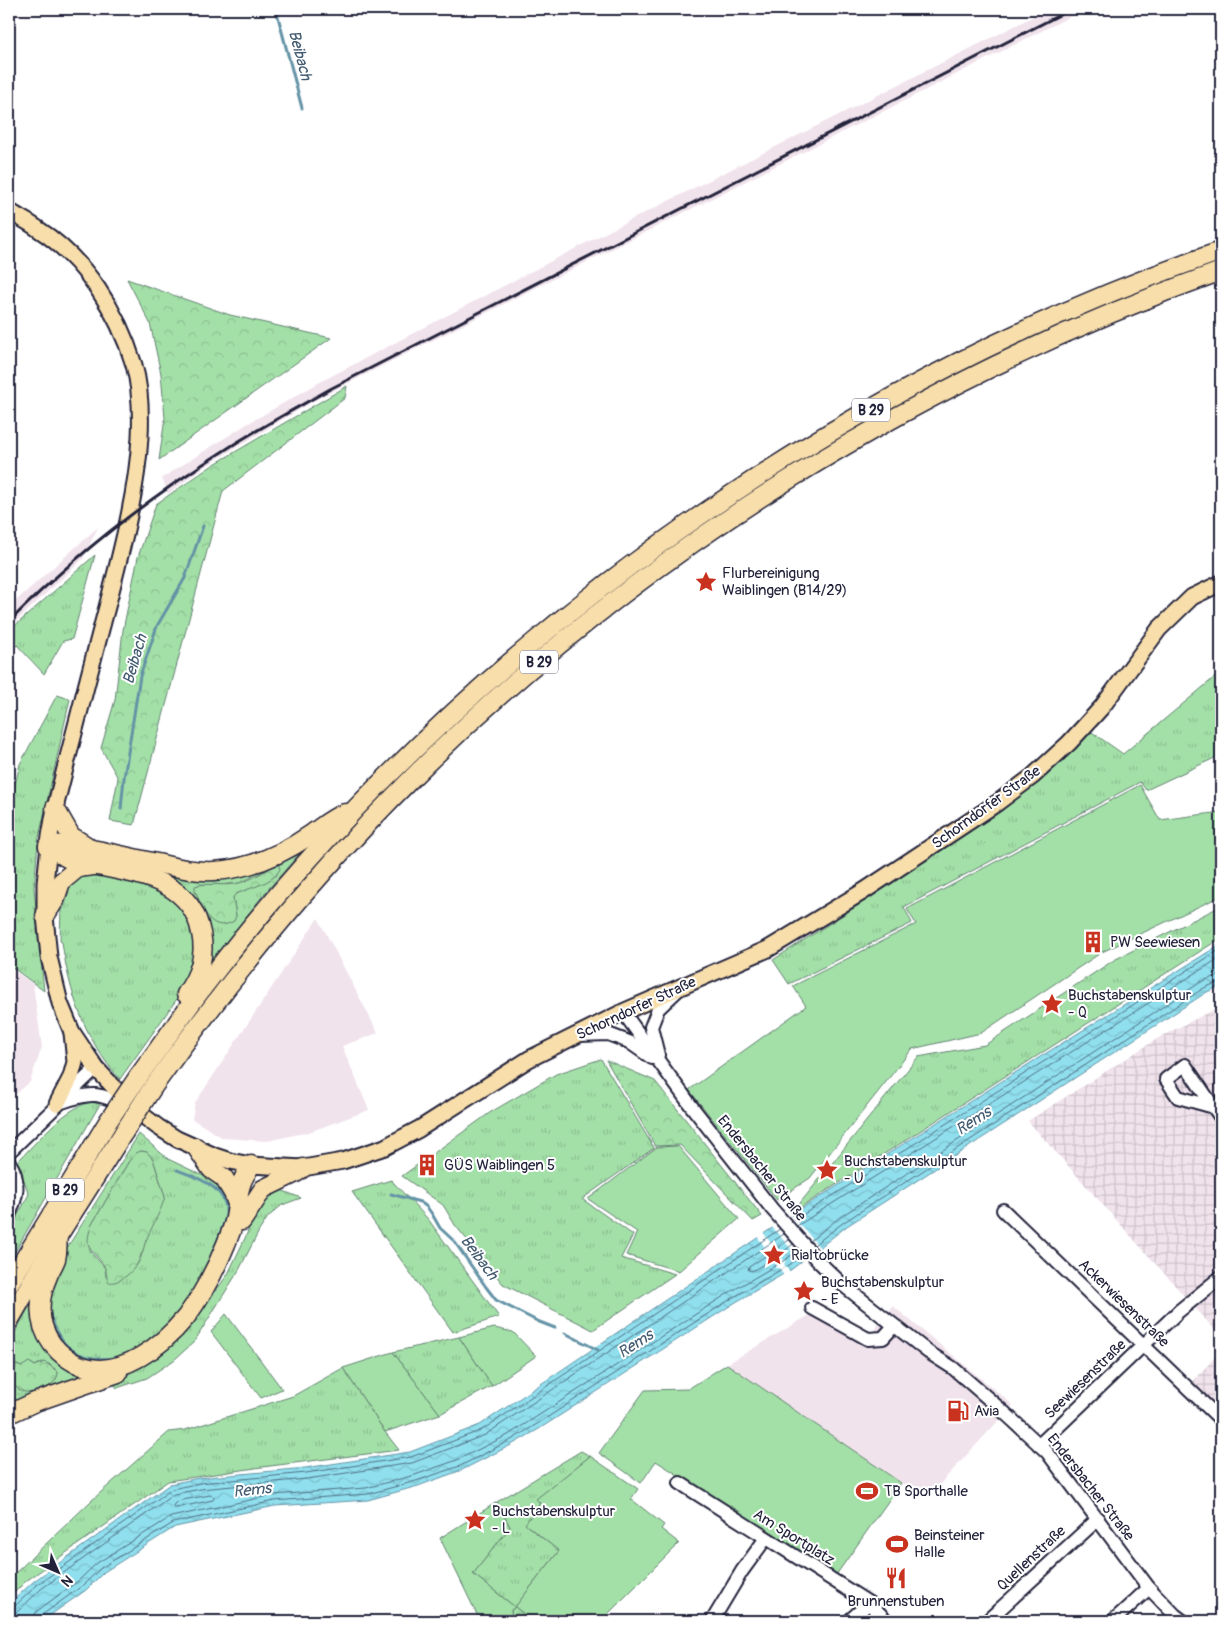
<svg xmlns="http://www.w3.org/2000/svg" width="1230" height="1630" viewBox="0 0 1230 1630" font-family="Pangolin,sans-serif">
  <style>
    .built { fill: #f1e3ec }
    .industrial { fill: url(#industrial-grid) }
    .grass { fill: url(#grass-tufts); stroke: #628171; fill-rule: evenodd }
    .forest { fill: url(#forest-crowns); stroke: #628171 }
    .green { fill: #a3e0a7; stroke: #628171 }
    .water { fill: url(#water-waves); stroke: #6493a6 }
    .pier { fill: #fff }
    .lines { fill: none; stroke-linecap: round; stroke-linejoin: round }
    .shore { stroke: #4e6e83; stroke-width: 1 }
    .stream { stroke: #6493a6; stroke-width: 3 }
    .minor-casing { stroke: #22223b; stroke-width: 16 }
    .major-casing { stroke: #22223b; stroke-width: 19 }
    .highway-casing { stroke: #22223b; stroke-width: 21 }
    .minor { stroke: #fff; stroke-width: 12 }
    .major { stroke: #f8deab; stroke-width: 15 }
    .highway { stroke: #f8deab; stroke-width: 18 }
    .rail { stroke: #22223b; stroke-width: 3 }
    .highway-bridge-casing { stroke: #22223b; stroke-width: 21; stroke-linecap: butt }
    .highway-bridge { stroke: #f8deab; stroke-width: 18 }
    .labels { text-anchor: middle; stroke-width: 4; stroke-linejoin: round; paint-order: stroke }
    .shield { fill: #fff; stroke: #646476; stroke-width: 1 }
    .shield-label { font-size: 14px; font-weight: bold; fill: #22223b }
    .poi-label { font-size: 15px; fill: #22223b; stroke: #fff; text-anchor: start }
    .street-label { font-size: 15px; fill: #22223b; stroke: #fff }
    .water-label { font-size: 16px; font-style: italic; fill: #435b71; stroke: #fff }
  </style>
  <defs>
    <pattern id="industrial-grid" width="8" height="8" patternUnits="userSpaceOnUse" patternTransform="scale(1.25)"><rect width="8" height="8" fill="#f1e3ec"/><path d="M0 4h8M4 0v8" fill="none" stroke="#cec2cb"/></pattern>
    <pattern id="grass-tufts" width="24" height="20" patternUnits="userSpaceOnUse" patternTransform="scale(1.25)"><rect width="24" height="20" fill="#a3e0a7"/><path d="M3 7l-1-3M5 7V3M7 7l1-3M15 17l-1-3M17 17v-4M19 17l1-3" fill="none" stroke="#8cc091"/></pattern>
    <pattern id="forest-crowns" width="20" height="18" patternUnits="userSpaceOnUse" patternTransform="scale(1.25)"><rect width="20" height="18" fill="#a3e0a7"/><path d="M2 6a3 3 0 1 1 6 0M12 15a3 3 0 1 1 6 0" fill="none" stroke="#8cc091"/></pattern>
    <pattern id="water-waves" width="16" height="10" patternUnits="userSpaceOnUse" patternTransform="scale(1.25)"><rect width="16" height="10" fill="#90dfee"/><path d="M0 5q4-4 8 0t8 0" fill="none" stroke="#7cbfcd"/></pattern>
  </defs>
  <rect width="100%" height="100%" fill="#fff"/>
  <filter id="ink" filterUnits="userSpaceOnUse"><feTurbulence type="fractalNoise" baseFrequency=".02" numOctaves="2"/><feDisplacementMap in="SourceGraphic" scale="10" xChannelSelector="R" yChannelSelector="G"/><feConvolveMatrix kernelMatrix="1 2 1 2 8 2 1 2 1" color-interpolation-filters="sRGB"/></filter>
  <g filter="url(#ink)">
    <g class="built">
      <polygon points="1048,9 1085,9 315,400 204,467 168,494 162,478 247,424 320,382 605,233"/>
      <polygon points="98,527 83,559 9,628 9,607"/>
      <polygon points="318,918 378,1033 342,1046 369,1110 309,1132 267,1141 223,1138 192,1119 195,1103"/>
      <polygon points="9,967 33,984 42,1047 30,1082 9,1100"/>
      <polygon points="893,1306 1013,1405 927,1498 901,1483 727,1364 813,1313 865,1341"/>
    </g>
    <g class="industrial">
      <polygon points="1221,1006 1221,1337 1028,1121 1160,1037"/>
      <polygon points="1221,1351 1221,1417 1189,1385"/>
    </g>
    <g class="grass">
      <polygon points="95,555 72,639 63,641 44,674 17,645 9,653 9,631"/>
      <polygon points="1221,672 1221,755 1146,790 1140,782 904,907 912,923 789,984 773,960 891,884 1089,730 1123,754"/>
      <polygon points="57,695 70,699 38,842 34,888 44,991 9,965 9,809 20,764"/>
      <path d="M307,845L265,893L208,964L197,907L67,849L174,872ZM276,865L277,875L267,881L236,894L233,897L236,916L208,917L195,891L199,884L219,885L240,883Z"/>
      <path d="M95,873L139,880L181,902L198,943L189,982L120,1079C85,1041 69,992 62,942L60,941L61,907H64L69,891L66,890C74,880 83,875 95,873Z"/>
      <polygon points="1221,906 1221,938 792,1213 918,1057 985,1045 1114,960"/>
      <polygon points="601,1059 654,1148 582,1199 633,1235 621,1258 675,1274 593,1330 503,1284 455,1225 443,1205 402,1176 491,1112 556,1074"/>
      <path d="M90,1102L100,1104L9,1262V1232L29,1194L17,1162C38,1141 62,1110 90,1102Z"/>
      <path d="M139,1134L168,1159L212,1180C223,1188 226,1198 231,1211L198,1293L143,1351L99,1364L63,1349L46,1316L58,1262ZM141,1151L147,1152L153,1159L165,1197L146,1238L141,1257L137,1265L129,1273L106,1277L105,1268L90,1251L91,1226L129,1161Z"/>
      <polygon points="391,1180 428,1219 499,1317 453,1332 352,1192"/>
      <polygon points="281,1190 301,1198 282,1205 268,1217 259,1231 239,1270 194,1342 174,1360 147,1378 117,1388 113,1383 150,1361 184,1334 228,1274 246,1236 257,1206 264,1196"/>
      <path d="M32,1302L36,1319L96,1374L9,1408V1343ZM42,1362L49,1364L58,1372C54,1392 39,1389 22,1391L14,1384L10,1369L15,1364L21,1367L31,1363L35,1366Z"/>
      <polygon points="459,1337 492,1386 440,1414 393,1352"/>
      <polygon points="343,1368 385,1432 399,1450 262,1467 168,1481 26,1581 9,1598 9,1579 91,1501 169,1432 185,1430 293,1396"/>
      <polygon points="581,1451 590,1456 537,1499 540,1503 526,1525 559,1551 515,1607 473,1574 510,1527 497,1502"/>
    </g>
    <g class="forest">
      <polygon points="127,279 230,315 331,338 159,460 165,418 161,374 150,323"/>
      <polygon points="347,386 345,398 223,491 134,825 110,821 118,778 101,748 115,700 123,630 138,557 156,504 213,465"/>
      <path d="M276,865L279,866L280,869C273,884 250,887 236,894L233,897L236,916L234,921C210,935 203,908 195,891V886C206,882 226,887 239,883C252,880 264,871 276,865Z"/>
      <polygon points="606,1060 655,1081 762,1216 753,1221 680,1145 655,1146"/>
      <path d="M141,1151L147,1152L153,1159L165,1197C161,1210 154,1223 148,1236C144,1243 144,1251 140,1258C136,1269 120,1285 108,1282C106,1276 107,1271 104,1266C92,1247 83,1252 91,1226L129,1161L136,1153Z"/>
      <path d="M29,1362L35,1366L45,1362L58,1372C58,1388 28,1399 17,1388C13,1384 13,1381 12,1376C11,1371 10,1370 12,1365L15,1364L21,1367Z"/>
      <polygon points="515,1607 533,1621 512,1621 511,1610"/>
    </g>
    <g class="green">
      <polygon points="1140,785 1160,820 1221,812 1221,896 1102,952 981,1033 912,1049 810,1178 777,1200 689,1090 806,1006 793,986 916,924 907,909"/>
      <polygon points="678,1146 739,1219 679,1271 626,1255 637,1232 588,1199 657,1147"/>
      <polygon points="226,1314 282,1389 261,1398 211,1332"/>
      <polygon points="494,1328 513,1332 536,1356 492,1386 459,1337"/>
      <polygon points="393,1352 440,1414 385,1432 343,1368"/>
      <polygon points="727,1364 901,1483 836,1575 656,1461 641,1483 599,1453 645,1390 688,1389"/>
      <polygon points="590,1456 638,1489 631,1499 664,1525 661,1529 679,1543 601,1621 533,1621 515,1607 511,1610 512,1621 480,1621 440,1538 497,1502 510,1527 473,1574 515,1607 559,1551 525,1524 540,1503 536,1499"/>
    </g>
    <polygon class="water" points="1221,944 1221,986 1207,992 847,1226 792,1269 736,1302 539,1429 513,1444 462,1470 418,1486 368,1500 275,1506 175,1527 104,1572 86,1590 42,1621 9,1621 9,1604 34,1581 170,1484 199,1478 305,1468 410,1452 480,1425 793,1214 1040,1057"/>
    <g class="pier">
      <polygon points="790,1213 821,1249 803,1263 771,1226"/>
      <polygon points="763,1232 770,1242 774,1242 772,1246 782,1260 786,1260 784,1264 790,1273 784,1276 779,1268 775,1268 776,1264 766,1250 762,1250 764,1246 757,1236"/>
    </g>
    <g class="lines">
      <g class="shore">
        <polyline points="793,1221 1221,949"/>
        <polyline points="797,1226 1221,957"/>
        <polyline points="789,1240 749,1267 748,1270 752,1271 781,1254 793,1244"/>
        <polyline points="810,1241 840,1217 1201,982 1216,976 1221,975"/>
        <polyline points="814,1245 844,1222 1204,988 1221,981"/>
        <polygon points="212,1495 214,1497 213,1500 176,1508 173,1506 174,1504 178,1501"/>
        <polyline points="9,1607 14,1607 37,1585 172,1489 200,1483 306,1473 411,1457 482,1430 780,1229"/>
        <polyline points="9,1614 17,1612 41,1589 174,1494 201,1489 307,1479 412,1463 485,1435 784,1234"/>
        <polyline points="34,1621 34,1616 37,1611 78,1581 97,1563 171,1517 273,1495 366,1488 415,1475 457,1460 508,1435 533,1419 730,1292 785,1260 798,1250"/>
        <polyline points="40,1621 42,1615 82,1586 101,1568 173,1523 274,1501 368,1494 416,1481 460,1466 511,1440 537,1424 734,1297 789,1265 802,1255"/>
      </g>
      <g class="stream">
        <polyline points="276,9 302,108"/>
        <polyline points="121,809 124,778 140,676 157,626 185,578 203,526"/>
        <path d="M177,1170C199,1178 233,1189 225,1220C221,1232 216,1245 211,1257"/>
        <polyline points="391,1194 420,1202 427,1207 432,1214 440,1228 454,1241 486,1287 496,1300 537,1321 555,1328"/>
        <path d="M49,1310C56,1345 78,1363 114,1358"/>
        <polyline points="565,1333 598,1350"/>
      </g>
      <g class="minor-casing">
        <g id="minor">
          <polyline points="623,1012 692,1107 772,1209 817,1260 843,1285 928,1352 953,1368 1006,1414 1047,1452 1149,1588 1175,1615 1183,1621"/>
          <polyline points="579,1035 608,1034 629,1042 652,1058"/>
          <polyline points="658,1055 651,1027 658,1009 678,990"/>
          <path d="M62,1102C93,1091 98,1093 128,1106"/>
          <polyline points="1214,1107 1178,1097 1166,1079 1185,1065 1221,1118"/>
          <polyline points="9,1152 96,1068"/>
          <path d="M9,1162C21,1180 17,1197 9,1215"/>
          <polyline points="1003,1210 1221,1420"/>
          <polyline points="812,1308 868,1339 883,1338 894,1326"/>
          <polyline points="1039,1445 1179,1311 1221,1277"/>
          <polyline points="680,1483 869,1603 887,1621"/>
          <polyline points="712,1621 742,1571 766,1538"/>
          <polyline points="849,1621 869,1603"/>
          <polyline points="987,1621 1098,1519"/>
          <polyline points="1113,1621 1149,1588"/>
        </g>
      </g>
      <g class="major-casing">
        <g id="major">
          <path d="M9,211C18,217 29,222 38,229C85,259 118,312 134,365C140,386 141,416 140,437C137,493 121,552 107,607C89,674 72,741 55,808L50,836L45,883V916L49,957L60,1003L72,1032L96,1068L133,1108L158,1127L177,1139L215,1156L230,1161L251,1165L285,1167L303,1168L343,1161L385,1147L419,1129L529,1059L623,1012L768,949L864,891L997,803L1033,776L1069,743L1102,707L1159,629L1192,597L1221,583"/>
          <polyline points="57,1104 71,1077 75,1062 72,1033"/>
        </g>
      </g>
      <g class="highway-casing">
        <g id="highway">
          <polyline points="55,808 71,836 87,846"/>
          <path d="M48,846C63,843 65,845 79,847C105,851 131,858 157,863C176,868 195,872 214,871C249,869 281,855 310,835C322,827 331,818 345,813"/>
          <path d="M48,846C56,850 63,857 71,860C78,863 86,863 93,865C138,875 191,879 201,933C206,956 199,975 186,994"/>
          <polyline points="45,916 55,900 61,882 78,868 93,866"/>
          <path d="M138,1077C163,1043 186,1009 212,976C257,917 306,861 357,807C597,558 894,364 1221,251"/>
          <path d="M153,1087C231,977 317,873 413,777C640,551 920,378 1221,271"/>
          <polyline points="196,1147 211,1169 224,1178 233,1193 237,1204"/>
          <polyline points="242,1221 263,1189 296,1173 303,1168"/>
          <path d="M58,1236C57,1243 58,1252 56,1259C54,1265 50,1270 48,1276C38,1299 37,1323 52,1344C60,1354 70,1362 82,1366C121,1379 163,1345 186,1317C202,1295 216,1269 226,1244C230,1234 235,1223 236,1212C238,1202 238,1192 242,1182C244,1176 248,1171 251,1165"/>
          <polyline points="9,1284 109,1120"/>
          <polyline points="9,1321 58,1236 124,1132"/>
          <polyline points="9,1414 35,1402 118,1373"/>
        </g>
      </g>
      <use href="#minor" class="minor"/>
      <use href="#major" class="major"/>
      <use href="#highway" class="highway"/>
      <path class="rail" d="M9,622C73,557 147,499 225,450C259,428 295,409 330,389L1071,9"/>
      <g class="highway-bridge-casing">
        <g id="highway-bridge">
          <polyline points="109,1120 138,1077"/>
          <polyline points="124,1132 153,1087"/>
        </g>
      </g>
      <use href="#highway-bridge" class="highway-bridge"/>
    </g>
  </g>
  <defs>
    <g id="sight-bare" transform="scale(1.725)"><path d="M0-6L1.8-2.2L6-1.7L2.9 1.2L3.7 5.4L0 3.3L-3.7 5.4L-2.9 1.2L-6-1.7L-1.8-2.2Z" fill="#c8321e" stroke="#fff" stroke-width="2.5" paint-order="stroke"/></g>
    <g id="building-bare" transform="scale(1.725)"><path d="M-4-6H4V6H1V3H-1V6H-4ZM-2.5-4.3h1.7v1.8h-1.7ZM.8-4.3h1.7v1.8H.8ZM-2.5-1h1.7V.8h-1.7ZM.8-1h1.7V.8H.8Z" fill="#c8321e" stroke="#fff" stroke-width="2.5" paint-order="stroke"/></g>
    <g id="fuel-bare" transform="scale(1.725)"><path d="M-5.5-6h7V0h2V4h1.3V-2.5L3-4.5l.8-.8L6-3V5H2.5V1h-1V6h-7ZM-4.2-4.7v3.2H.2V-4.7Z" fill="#c8321e" stroke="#fff" stroke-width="2.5" paint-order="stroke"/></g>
    <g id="stadium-bare" transform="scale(1.725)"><path d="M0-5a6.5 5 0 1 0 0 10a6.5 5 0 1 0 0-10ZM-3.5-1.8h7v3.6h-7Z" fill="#c8321e" stroke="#fff" stroke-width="2.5" paint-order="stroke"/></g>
    <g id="restaurant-bare" transform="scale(1.725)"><path d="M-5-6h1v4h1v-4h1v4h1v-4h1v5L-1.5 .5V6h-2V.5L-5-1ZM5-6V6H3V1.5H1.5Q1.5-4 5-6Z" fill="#c8321e" stroke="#fff" stroke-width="2.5" paint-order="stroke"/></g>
  </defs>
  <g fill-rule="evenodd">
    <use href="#sight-bare" x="706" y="582"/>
    <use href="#building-bare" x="1093" y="942"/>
    <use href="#sight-bare" x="1052" y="1004"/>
    <use href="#building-bare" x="427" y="1165"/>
    <use href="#sight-bare" x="827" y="1170"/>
    <use href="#sight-bare" x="774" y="1255"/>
    <use href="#sight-bare" x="804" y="1291"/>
    <use href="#fuel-bare" x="958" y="1411"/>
    <use href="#stadium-bare" x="867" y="1491"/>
    <use href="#sight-bare" x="475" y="1520"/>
    <use href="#stadium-bare" x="897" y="1544"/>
    <use href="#restaurant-bare" x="896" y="1578"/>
  </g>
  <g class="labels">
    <g class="shield">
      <rect x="852" y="398.5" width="38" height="23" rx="4"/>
      <rect x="520" y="650.5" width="38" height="23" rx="4"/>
      <rect x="46" y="1178.5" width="38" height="23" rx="4"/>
    </g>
    <g class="shield-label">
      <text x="871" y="415">B 29</text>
      <text x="539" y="667">B 29</text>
      <text x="65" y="1195">B 29</text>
    </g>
    <g class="poi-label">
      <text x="722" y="578">Flurbereinigung<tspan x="722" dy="17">Waiblingen (B14/29)</tspan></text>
      <text x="1110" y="947">PW Seewiesen</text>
      <text x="1068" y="1000">Buchstabenskulptur<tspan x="1068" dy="17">- Q</tspan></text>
      <text x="844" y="1166">Buchstabenskulptur<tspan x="844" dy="17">- U</tspan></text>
      <text x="444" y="1170">GÜS Waiblingen 5</text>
      <text x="791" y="1260">Rialtobrücke</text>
      <text x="821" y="1287">Buchstabenskulptur<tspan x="821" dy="17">- E</tspan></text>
      <text x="974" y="1416">Avia</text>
      <text x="884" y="1496">TB Sporthalle</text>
      <text x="492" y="1516">Buchstabenskulptur<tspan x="492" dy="17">- L</tspan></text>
      <text x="914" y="1540">Beinsteiner<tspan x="914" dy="17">Halle</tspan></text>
      <text x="896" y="1606" text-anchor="middle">Brunnenstuben</text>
    </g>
    <g class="street-label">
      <text transform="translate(986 807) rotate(-36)" y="5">Schorndorfer Straße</text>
      <text transform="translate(636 1008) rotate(-25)" y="5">Schorndorfer Straße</text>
      <text transform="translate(762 1168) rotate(51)" y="5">Endersbacher Straße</text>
      <text transform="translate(1124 1303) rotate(44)" y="5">Ackerwiesenstraße</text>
      <text transform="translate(1085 1379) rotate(-44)" y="5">Seewiesenstraße</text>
      <text transform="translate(1091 1487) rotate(52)" y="5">Endersbacher Straße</text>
      <text transform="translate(794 1537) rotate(32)" y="5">Am Sportplatz</text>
      <text transform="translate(1031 1558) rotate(-43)" y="5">Quellenstraße</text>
    </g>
    <g class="water-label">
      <text transform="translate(301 55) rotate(75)" y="6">Beibach</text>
      <text transform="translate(134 659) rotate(-74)" y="6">Beibach</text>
      <text transform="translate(973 1120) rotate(-33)" y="6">Rems</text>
      <text transform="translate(480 1257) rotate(53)" y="6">Beibach</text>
      <text transform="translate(635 1343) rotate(-33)" y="6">Rems</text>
      <text transform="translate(252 1489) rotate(-6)" y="6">Rems</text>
    </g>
  </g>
  <rect width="1230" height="1630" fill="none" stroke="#fff" stroke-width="30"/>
  <rect x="15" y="15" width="1200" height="1600" fill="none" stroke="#22223b" stroke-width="2" filter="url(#ink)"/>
  <g transform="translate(58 1572) rotate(135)" stroke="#ffffff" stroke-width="4" paint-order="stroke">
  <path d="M0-4L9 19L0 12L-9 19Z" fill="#22223b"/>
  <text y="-8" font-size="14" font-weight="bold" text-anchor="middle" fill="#22223b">N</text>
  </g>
</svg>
